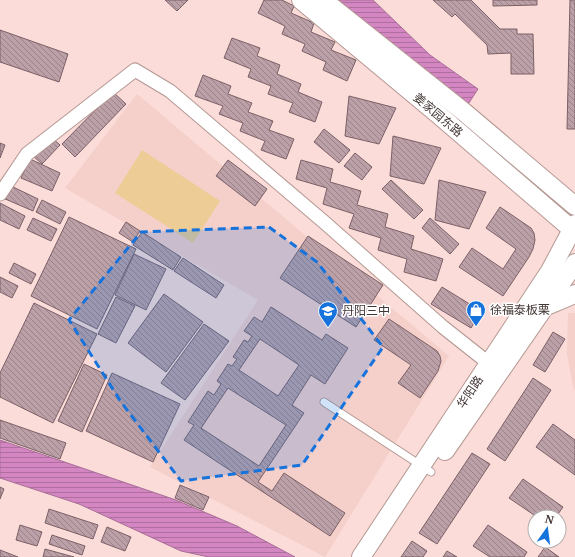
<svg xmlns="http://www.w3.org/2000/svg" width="575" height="557" viewBox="0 0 575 557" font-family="'Noto Serif','Noto Sans SC',serif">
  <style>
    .built { fill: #f5cfc9 }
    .grass { fill: #edcd95 }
    .water { fill: url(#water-rules); stroke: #a86e97 }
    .building { fill: url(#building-back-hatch); stroke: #7a6067; fill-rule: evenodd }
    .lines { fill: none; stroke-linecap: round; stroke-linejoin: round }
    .service-casing { stroke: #b49893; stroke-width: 9 }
    .minor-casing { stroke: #b49893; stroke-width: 15 }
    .secondary-casing { stroke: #b49893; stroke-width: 20 }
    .service { stroke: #fff; stroke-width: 7 }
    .minor { stroke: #fff; stroke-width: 13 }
    .secondary { stroke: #fff; stroke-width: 18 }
    .marked { fill: #1773dc; fill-opacity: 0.2; stroke: #1773dc; stroke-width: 3; stroke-dasharray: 8 5; stroke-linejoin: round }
    .labels { text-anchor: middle; stroke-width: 3; stroke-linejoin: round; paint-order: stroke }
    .street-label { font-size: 12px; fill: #423634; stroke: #fff }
    .poi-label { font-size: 12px; fill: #423634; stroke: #fff; text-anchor: start }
  </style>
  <defs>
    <pattern id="water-rules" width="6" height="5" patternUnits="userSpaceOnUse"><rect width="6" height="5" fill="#d486c2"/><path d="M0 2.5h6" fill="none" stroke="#ae6e9e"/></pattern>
    <pattern id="building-back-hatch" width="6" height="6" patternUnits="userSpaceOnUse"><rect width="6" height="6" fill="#bca0a7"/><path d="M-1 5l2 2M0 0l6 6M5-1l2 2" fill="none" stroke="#9a8389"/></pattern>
  </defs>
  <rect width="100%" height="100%" fill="#fbdcd8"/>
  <g class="built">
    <polygon points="137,94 449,356 325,557 150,467 258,300 65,188"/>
    <polygon points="568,313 575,313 575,391 573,386 567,354"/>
  </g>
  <polygon class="grass" points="142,150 220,201 193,243 115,193"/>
  <g class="water">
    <polygon points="338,0 373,0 430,55 478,89 467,106"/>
    <polygon points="0,440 176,500 237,526 295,557 209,557 181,551 79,504 0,478"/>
  </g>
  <g class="building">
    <polygon points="165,0 188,0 177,11"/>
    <polygon points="264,0 282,0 294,6 291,13 314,23 311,32 335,42 331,50 356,60 347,81 323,70 326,62 302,51 305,44 282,34 285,26 258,13"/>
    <polygon points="433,0 471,0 500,29 517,29 517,34 533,34 534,74 511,74 511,53 488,54 487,45 455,14 452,17"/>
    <polygon points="493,0 537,0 537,5 493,6"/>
    <polygon points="570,0 575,0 575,129 567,129"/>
    <polygon points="0,30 68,54 59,82 0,62"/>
    <polygon points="232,38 260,48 257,56 280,65 277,74 301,84 298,92 322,102 315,122 289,112 293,103 268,94 271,86 248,77 251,69 224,58"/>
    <polygon points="203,75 231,86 228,94 252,103 248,112 273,121 269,130 294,139 286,159 261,150 265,141 240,131 243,123 219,114 223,106 195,96"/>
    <polygon points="113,92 126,104 75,157 62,144"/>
    <polygon points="349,96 396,108 379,144 345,136"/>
    <polygon points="324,129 350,150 339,163 314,142"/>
    <polygon points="393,136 441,148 424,184 390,176"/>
    <polygon points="51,137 60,145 42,164 33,156"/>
    <polygon points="0,143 5,145 0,158"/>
    <polygon points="355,153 372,167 362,180 344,166"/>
    <polygon points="30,159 60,173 52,191 21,178"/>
    <polygon points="228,160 267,189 255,206 216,176"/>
    <polygon points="301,160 333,169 330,182 361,191 357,205 388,214 385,227 414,236 411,249 443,259 436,281 404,272 407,259 378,250 381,238 349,228 354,214 323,204 327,188 296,179"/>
    <polygon points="391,180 423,210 414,219 382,189"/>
    <polygon points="439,180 486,192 469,229 435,220"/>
    <polygon points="9,185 38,199 33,211 3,198"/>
    <polygon points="42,200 66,212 60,224 36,212"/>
    <polygon points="0,203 25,216 19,229 0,220"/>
    <polygon points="500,207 531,228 534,233 535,240 533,249 529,257 503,296 459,267 472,248 503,269 516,249 486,228"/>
    <polygon points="69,217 136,249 97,329 31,296"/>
    <polygon points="33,218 57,229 51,241 27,230"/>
    <polygon points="430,218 459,244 450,254 422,228"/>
    <polygon points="126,222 140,231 133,242 119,233"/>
    <polygon points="142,232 181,257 173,270 133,245"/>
    <polygon points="308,236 383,285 356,327 280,278"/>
    <polygon points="134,254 166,269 146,310 115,295"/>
    <polygon points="183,258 224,285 216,298 174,271"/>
    <polygon points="14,263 36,274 31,284 9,273"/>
    <polygon points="0,277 18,286 12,298 0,292"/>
    <polygon points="442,287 481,311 471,328 431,304"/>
    <polygon points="164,294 203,322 166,372 128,343"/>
    <polygon points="116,297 135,306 116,343 98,334"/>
    <polygon points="34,303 97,334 53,423 0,397 0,373"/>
    <path d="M271,307L322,340L326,334L348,348L325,384L311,375L292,405L304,413L258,482L272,491L284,473L345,513L330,536L184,440L194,425L188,422L208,391L214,395L221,384L217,381L228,364L232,366L237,359L233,357L244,340L248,342L252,336L244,331L254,317L262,322ZM260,339L299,365L278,396L239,370ZM228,388L286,425L259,466L201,428Z"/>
    <polygon points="389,319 437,351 440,356 441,361 438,371 420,398 398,383 411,365 374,340"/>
    <polygon points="204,324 229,341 185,400 161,383"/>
    <polygon points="553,332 565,339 545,372 533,365"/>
    <polygon points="84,364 107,375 82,432 58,421"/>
    <polygon points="112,373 180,404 153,462 86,431"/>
    <polygon points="533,378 551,390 505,461 487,449"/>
    <polygon points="0,420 66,443 60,459 0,438"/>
    <polygon points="553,424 575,440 575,475 536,447"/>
    <polygon points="472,453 490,464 437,544 419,533"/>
    <polygon points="523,479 563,507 556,517 537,517 509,498"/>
    <polygon points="180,485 209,497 203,510 175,498"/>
    <polygon points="0,487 4,489 0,499"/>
    <polygon points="49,509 98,525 93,539 45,523"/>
    <polygon points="20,525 42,532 37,546 16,540"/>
    <polygon points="488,525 527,552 524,557 490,557 473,546"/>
    <polygon points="107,527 131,537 125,551 101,542"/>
    <polygon points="52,535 85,546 82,555 49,544"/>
    <polygon points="412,541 427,551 423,557 401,557"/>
    <polygon points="545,547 559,557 538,557"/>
    <polygon points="45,549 74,557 43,557"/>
    <polygon points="0,550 18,557 0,557"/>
    <polygon points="447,551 457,557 443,557"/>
  </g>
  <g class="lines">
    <g class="service-casing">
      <polyline id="service" points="324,402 431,472"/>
    </g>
    <g class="minor-casing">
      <polyline id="minor" points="0,194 27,154 135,70 170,91 324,222 443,327 496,369"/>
    </g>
    <g class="secondary-casing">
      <g id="secondary">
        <polyline points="301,0 439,115 575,232"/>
        <polyline points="323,0 464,112 575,206"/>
        <polyline points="544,307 575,294"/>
        <polyline points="445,451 575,263"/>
        <polyline points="361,557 550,271 575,224"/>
      </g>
    </g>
    <use href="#service" class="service"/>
    <use href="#minor" class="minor"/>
    <use href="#secondary" class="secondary"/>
  </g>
  <path class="marked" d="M269,227L317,262L383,347L302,465L181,481L121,402L69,320L141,232Z"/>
  <defs>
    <g id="shop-pin" transform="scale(1)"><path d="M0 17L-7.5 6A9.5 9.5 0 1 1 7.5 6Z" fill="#1773dc" stroke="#fff"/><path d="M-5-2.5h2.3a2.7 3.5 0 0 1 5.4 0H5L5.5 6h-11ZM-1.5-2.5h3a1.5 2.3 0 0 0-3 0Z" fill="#fff"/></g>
    <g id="school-pin" transform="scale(1)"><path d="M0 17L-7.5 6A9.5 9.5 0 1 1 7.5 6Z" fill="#1773dc" stroke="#fff"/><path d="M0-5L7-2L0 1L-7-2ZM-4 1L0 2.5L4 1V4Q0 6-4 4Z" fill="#fff"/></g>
  </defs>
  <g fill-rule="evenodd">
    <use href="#shop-pin" x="476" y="310"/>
    <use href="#school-pin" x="328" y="311"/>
  </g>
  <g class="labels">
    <g class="street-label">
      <text transform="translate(438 115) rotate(40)" y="4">姜家园东路</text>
      <text transform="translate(470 392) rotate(-56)" y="4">华阳路</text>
    </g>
    <g class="poi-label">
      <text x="490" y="314">徐福泰板栗</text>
      <text x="342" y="315">丹阳三中</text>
    </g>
  </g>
  <g transform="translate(547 529) rotate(14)"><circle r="19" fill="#ffffff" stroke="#b3afae"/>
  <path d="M0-3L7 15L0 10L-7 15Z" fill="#1773dc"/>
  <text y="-6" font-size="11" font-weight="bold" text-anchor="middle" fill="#423634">N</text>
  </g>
</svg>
